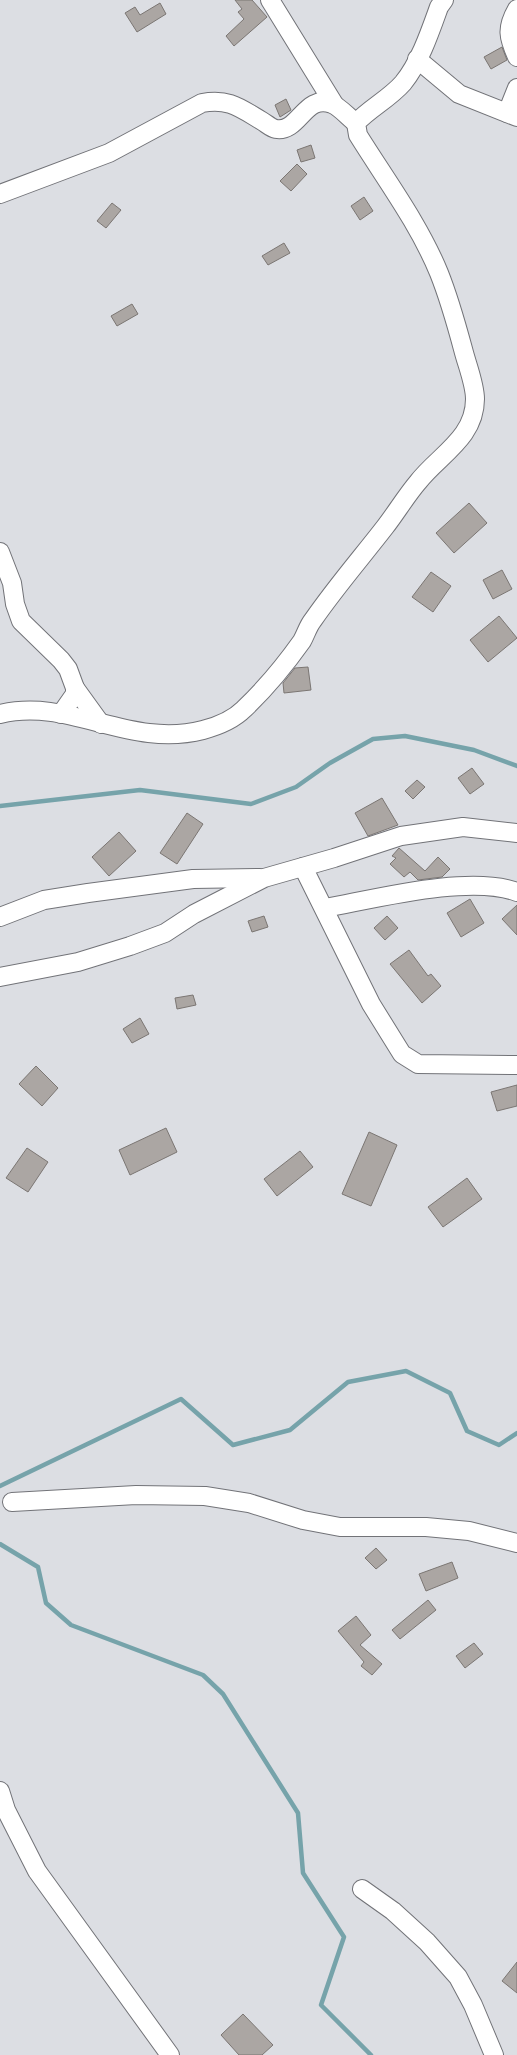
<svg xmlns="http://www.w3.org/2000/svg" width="517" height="2055" viewBox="0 0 517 2055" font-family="Roboto,sans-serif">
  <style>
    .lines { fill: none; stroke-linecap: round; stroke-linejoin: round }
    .stream { stroke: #76a3aa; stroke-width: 4.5 }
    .building { fill: #aba6a3; stroke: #7b7673 }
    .minor-casing { stroke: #727378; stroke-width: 20 }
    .minor { stroke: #fff; stroke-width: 18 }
  </style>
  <rect width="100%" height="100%" fill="#dcdee3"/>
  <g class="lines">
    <g class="stream">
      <polyline points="0,806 140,790 251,804 296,787 330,763 373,739 405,736 474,750 517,766"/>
      <polyline points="0,1486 181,1399 233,1445 290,1430 348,1382 406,1371 450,1393 467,1431 499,1445 517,1433"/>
      <polyline points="0,1544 38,1567 46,1603 71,1625 203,1675 223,1694 298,1813 303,1873 344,1937 321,2005 371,2055"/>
    </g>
  </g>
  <g class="building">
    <polygon points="235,0 252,0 267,17 234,46 226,36 244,19 238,12 242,9"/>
    <polygon points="160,3 166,14 137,32 125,13 135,7 140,15"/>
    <polygon points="502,47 507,60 491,69 484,57"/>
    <polygon points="286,99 291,110 280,117 275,105"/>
    <polygon points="311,145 315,158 301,162 297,150"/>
    <polygon points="297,164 307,174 291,191 280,181"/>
    <polygon points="364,197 373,211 360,220 351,206"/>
    <polygon points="112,203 121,210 106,228 97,221"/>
    <polygon points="284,243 290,253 268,265 262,256"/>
    <polygon points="132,304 138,314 117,326 111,316"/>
    <polygon points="469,503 487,523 454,553 436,533"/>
    <polygon points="502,570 512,589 493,599 483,580"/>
    <polygon points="431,572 451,586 433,612 412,597"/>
    <polygon points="499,616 517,638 488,662 470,640"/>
    <polygon points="308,667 311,690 284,693 283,683 295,668"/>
    <polygon points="472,768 484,784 470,794 458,778"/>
    <polygon points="417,780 425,787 413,799 405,791"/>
    <polygon points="382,798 398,825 368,836 355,813"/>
    <polygon points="187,813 203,824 177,864 160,853"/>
    <polygon points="119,832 136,851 109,876 92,857"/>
    <polygon points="399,848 425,871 438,857 450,869 442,877 418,880 410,872 404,877 390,864 396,858 392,856"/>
    <polygon points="470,899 484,923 461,937 447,913"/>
    <polygon points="517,905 517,935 502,919"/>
    <polygon points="264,916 268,927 252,932 248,921"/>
    <polygon points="387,916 398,928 385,940 374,928"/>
    <polygon points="409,950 428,976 431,974 441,986 422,1003 390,964"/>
    <polygon points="193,995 196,1005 177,1009 175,998"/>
    <polygon points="140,1018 149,1034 132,1043 123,1029"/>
    <polygon points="36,1066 58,1088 42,1106 19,1084"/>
    <polygon points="517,1085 517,1106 497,1111 491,1092"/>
    <polygon points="166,1128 177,1152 130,1175 119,1150"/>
    <polygon points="369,1132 397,1145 371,1206 342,1194"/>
    <polygon points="27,1148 48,1162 28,1192 6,1178"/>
    <polygon points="300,1151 313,1167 277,1196 264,1179"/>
    <polygon points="467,1178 482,1199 443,1227 428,1207"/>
    <polygon points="376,1548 387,1560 376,1569 365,1558"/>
    <polygon points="452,1562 458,1578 426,1591 419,1574"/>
    <polygon points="428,1600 436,1610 400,1639 392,1630"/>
    <polygon points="356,1616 371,1635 360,1645 382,1664 372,1675 361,1666 364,1662 338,1631"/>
    <polygon points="474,1643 483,1654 465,1668 456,1656"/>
    <polygon points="517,1962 517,1993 502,1981"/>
    <polygon points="243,2014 273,2045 262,2055 239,2055 221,2035"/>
  </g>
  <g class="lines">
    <g class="minor-casing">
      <g id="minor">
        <polyline points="270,0 334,104"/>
        <path d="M517,9C506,28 508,37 517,57"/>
        <polyline points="417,59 459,94 517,117"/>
        <polyline points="507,113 517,88"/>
        <path d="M0,194L109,153L202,103C229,98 240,108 262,121C267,124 271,128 276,129C299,133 305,93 332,104C340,107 348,117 356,123"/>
        <polyline points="0,552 12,583 15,604 21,621 61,660 68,669 75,688 75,694 61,714"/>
        <polyline points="75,688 101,724"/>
        <path d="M0,714C70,697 129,749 203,730C218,726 233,720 244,709C265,689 285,665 302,641C306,634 308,626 313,620C335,588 361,558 385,527C396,513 406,496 418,482C439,455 475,438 475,399C475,384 467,365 463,349C456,323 449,298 439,273C419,224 386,180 358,135L356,123C370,108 389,99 403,83C420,62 430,32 439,7L444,0"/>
        <polyline points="303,867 371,1004 402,1054 418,1064 517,1065"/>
        <path d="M325,908C375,899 470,874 517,892"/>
        <polyline points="0,917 44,900 88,893 193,879 260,878"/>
        <polyline points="0,977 78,962 130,946 165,933 194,914 264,878 334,858 401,836 463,827 517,833"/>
        <polyline points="12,1502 136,1495 205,1496 249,1503 303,1520 340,1527 426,1527 469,1531 517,1543"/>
        <polyline points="0,1791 6,1810 37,1871 170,2055"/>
        <polyline points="362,1889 393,1911 427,1942 458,1977 473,2005 494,2055"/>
      </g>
    </g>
    <use href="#minor" class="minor"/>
  </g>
</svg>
